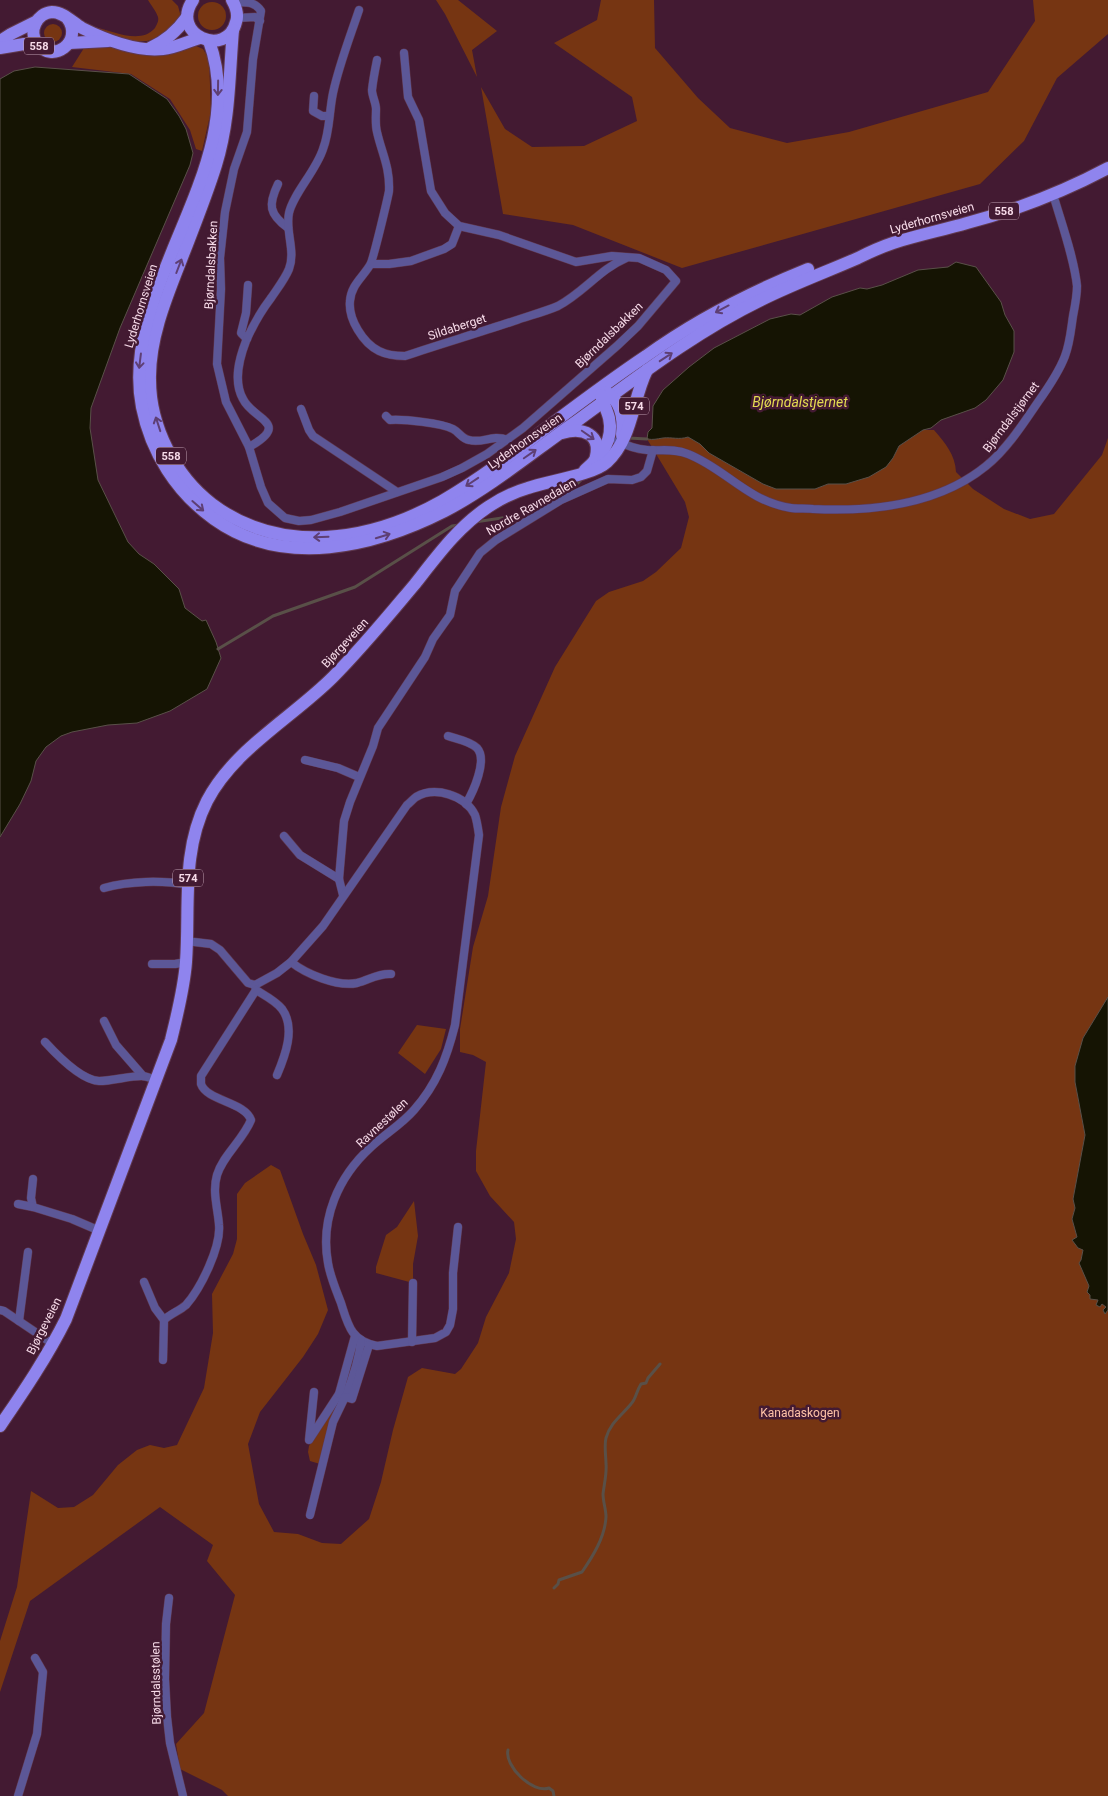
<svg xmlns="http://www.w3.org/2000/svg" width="1108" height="1796" viewBox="0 0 1108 1796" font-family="Roboto,sans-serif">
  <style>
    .green { fill: #763512 }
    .water { fill: #151403; stroke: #595048 }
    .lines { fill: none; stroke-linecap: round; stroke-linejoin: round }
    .stream { stroke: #595048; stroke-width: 3 }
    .minor-casing { stroke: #60394f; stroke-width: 9 }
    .primary-casing { stroke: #60394f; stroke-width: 14 }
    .minor { stroke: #5c5797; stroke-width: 8 }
    .primary { stroke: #8f84ee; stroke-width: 12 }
    .oneway { stroke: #5e3f74 }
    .labels { text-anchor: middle; stroke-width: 5; stroke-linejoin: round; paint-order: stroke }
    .shield { fill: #431a32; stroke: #c1a1b2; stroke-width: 1 }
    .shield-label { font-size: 11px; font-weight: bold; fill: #f7dbe9 }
    .street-label { font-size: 12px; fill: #f7dbe9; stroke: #431a32 }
    .park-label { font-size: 12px; fill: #ffc3a8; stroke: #431a32 }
    .water-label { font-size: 14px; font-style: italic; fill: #e4dc51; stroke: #431a32 }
  </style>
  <rect width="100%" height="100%" fill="#431a32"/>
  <g class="green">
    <path d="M148,0H172L178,6L181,17L166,35L147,41H133L119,38L94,28L95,27C112,31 141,45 155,28C157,24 159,21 158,17C156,11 151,5 148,0Z"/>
    <polygon points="436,0 458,0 497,31 472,50 477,77 445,14"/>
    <polygon points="601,0 654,0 655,48 698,98 730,128 787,143 849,132 988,92 1035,21 1033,0 1108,0 1108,34 1057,78 1024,141 980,184 682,268 573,225 503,214 481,87 505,129 532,147 584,146 637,121 632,97 554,43 597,20"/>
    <circle cx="212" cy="16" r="14"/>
    <circle cx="53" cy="33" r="9"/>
    <polygon points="100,46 196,46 203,49 209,59 211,111 202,151 196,149 190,130 170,99 131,74 72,67 84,48"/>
    <path d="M923,430H934C945,443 955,454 956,472L973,489L1004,509L1030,519L1054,514L1102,455L1108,438V997L1083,1038L1075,1082L1085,1135L1073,1199L1075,1208L1072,1219L1077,1237L1083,1250L1081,1260L1089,1286L1088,1294L1090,1295V1299H1097L1100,1307L1102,1304L1106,1307V1311L1108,1310V1796H228L222,1790L180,1769L176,1744L204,1713L235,1595L207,1561L213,1545L160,1507L30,1601L0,1692V1641L17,1587L31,1491L58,1508L74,1507L93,1495L118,1465L137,1450L150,1445L164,1448L177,1445L204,1388L213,1333L212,1294L233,1254L237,1239V1194L245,1183L271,1165L280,1170L303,1234L316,1265L328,1310L318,1334L303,1357L260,1412L248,1444L259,1504L274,1532L298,1534L322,1543L341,1544L369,1519L381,1482L393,1430L408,1377L422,1368L455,1374L461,1369L478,1343L486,1317L509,1273L516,1239L514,1222L490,1196L476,1171V1151L486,1062L473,1055L460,1052V1029L473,947L488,896L501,807L515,756L555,667L596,601L609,592L643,581L656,572L681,548L689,517L685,502L647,439C654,440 656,439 663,438C672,437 679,440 688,437L700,444L709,453L763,484L815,489L828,484H846L893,458L899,446Z"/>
    <polygon points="417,1025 446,1029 441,1049 425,1074 398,1053"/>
    <polygon points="414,1201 418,1236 413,1264 413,1283 376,1273 376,1267 386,1235 397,1227"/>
    <polygon points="334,1405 337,1406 320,1464 310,1461 308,1452 309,1446"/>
  </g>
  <g class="water">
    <polygon points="35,67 129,74 167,99 179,116 186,129 193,153 190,165 120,328 91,408 90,428 98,480 128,542 139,554 154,564 179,589 185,608 202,621 206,620 216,642 221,658 207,689 170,711 137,723 108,725 72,732 61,736 46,747 36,761 31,781 20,804 0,837 0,79 14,71"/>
    <path d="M956,262L976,267L1001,302L1005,315L1014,331V352L1003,380L986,400L975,408L941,420L931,428L923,430L899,446L893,458L886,467L869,477L846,484H828L815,489H776L763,484L709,453L700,444L688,437C679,440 672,437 663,438C656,439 654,440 647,439L648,432L652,428L653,406L663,390L689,367L714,348L770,319L791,314L800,315L832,297L860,288L867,289L882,285L918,270L948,267Z"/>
    <polygon points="1108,997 1108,1310 1105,1314 1103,1310 1106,1307 1102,1304 1100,1307 1096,1305 1098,1300 1090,1299 1090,1295 1087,1292 1089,1286 1079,1263 1081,1260 1083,1250 1078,1248 1072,1240 1077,1237 1072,1219 1075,1208 1073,1199 1085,1135 1075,1082 1075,1066 1083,1038"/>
  </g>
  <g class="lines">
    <g class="stream">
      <polyline points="628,438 647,439"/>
      <polyline points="567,494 582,479"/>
      <polyline points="475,522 536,513"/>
      <polyline points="218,649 273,616 355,587 452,526 459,525"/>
      <path d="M554,1588L558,1584L559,1580L582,1572C593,1556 605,1537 606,1517C606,1509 603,1502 603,1494C604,1485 607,1473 606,1464C606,1457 604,1445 606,1438C610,1423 622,1415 631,1404C636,1399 636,1392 641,1384L646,1383L648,1378L660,1364"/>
      <path d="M508,1750C504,1766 533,1794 549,1788L553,1791L554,1796"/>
    </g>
    <g class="minor-casing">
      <g id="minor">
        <path d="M233,2C244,3 254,0 261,11L253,59L247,132L234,169L225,212L220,258L221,289L217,364L226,402L249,447L261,487L268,503L285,518L299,521L311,520L340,512L442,477L462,468L487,454L523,428L618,345L638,326L676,281L666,270L639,258L612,256L576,262L499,235L459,226L445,213L431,191L419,120L408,97L404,53"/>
        <polyline points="237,18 255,17 260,21"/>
        <path d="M377,60C375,70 373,80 372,90C372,96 376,103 376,109C376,116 375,124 377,132C382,154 390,167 389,191C388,197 373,261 370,265C363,277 351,285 350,301C348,319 363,343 379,351C387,355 396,356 405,356C441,344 478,333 514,321C528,316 544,312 558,306C583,293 600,269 626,258"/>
        <polyline points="314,96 313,111 322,116 329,116"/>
        <path d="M278,184C268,205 269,214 288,228"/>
        <polyline points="371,264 389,264 411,261 444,249 452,244 459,226"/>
        <polyline points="247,339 241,333 246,313 248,285"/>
        <polyline points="301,409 309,430 313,436 397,492"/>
        <path d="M386,416L390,420C404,419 441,423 453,429C459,432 462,439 469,440C483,444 491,434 508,440"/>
        <path d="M618,441C627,446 636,449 647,450C661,451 674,448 688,454C726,469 747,501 791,508C798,509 806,508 813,509C873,512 938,505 986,466C1007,449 1023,424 1038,402C1048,388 1059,372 1065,356C1070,343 1071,329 1073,316C1075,306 1077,296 1077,286C1074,257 1061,222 1053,194"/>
        <path d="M249,447C292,423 253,420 243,399C233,381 239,359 246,341C253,325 261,311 271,298C277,289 285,279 289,269C296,251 285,231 289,213C293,194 316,171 323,149C330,131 329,112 333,93C339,65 350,37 359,10"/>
        <path d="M448,736C457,739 470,741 477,748C488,760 473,792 466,804"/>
        <polyline points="305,760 338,768 359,777"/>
        <polyline points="284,836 300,855 339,879"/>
        <path d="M104,888C129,881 162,880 188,885"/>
        <polyline points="343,895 339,879 344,821 350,802 373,746 378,728 425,657 433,639 450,615 455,591 480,553 496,540 561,500 608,479 632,480 641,477 647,471 653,450"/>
        <path d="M186,941L211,944L220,950L248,983L255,985L277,973L291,962L323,926L407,805C410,803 413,799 416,797C435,786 465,795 475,815C477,821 478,828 479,835L455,1025C447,1057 437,1084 414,1110C402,1124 385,1134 371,1147C338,1177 320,1219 328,1263C330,1276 336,1290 341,1303C348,1325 351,1341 377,1346L435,1338L446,1332L450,1325L453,1309V1273L458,1227"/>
        <path d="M291,962C306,974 337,987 357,983C369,980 378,973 391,974"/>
        <polyline points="152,964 175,964 186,962"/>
        <path d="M255,986L256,990C264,995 276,1001 282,1009C296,1028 285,1056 277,1075"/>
        <polyline points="104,1021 116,1045 143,1076"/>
        <path d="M45,1042C56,1054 81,1080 99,1081C113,1081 128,1076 142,1076C146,1076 152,1079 157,1080"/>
        <polyline points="33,1179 31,1198 33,1207 72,1219 100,1231"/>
        <polyline points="18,1204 33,1207"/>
        <polyline points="144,1282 155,1308 164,1320"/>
        <polyline points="0,1310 4,1311 53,1344"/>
        <polyline points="19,1321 28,1252"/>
        <polyline points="412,1342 413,1283"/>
        <path d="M163,1360L164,1320C170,1314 179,1311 186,1305C201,1288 221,1247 219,1225C218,1209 212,1192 217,1175C223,1155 243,1140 251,1120C245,1102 207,1101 201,1084C201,1081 201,1079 201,1076L256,990"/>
        <path d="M314,1392L309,1440L339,1394L345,1397C353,1378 359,1361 361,1340"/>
        <polyline points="339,1394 355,1336"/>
        <polyline points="310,1515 333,1422 345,1397 352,1399 369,1345"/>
        <polyline points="169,1598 166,1624 165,1679 167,1717 170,1743 183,1796"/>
        <polyline points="18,1796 37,1734 43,1672 35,1658"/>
      </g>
    </g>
    <g class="primary-casing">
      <g id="primary">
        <path d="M193,0C169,35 227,59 236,22C239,14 236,7 232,0"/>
        <path d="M67,18C85,42 51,65 37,43C28,31 37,13 52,12C64,12 73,23 82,28C106,40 136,52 163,49C176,48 188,41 200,38"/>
        <path d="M233,30C229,76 230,120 216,165C206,197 193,229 181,260C166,298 149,339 150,380C150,426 175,476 212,504C281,556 371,541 442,501C480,479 515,452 549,426C581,402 613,378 646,356C696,320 751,292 808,269"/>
        <polyline points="0,41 11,34 35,22"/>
        <path d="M209,41C254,163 118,286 142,407C151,452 176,492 214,519C284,569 374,547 445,511C492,486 534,451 577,421C636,378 695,332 761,300C793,284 826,272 858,258C870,252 881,247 893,243C918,235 943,230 967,223C1016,210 1063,192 1108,168"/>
        <polyline points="69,43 108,41"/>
        <polyline points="0,48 24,44 38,46"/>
        <path d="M150,48C166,41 177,31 187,17"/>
        <path d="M606,392C621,401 624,418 622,435"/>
        <path d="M562,433C583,427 603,434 595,460"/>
        <path d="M585,470C601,456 614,441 609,418C607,410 603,403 601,395"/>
        <path d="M0,1426C24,1391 47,1357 66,1319L171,1040C177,1015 184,989 186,962C190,907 181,852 207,801C234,749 292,718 333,677C362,648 388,616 415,584C437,556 458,527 488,507C500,499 514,492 528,488C548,481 593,475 607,462C633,438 632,400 647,370"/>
      </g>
    </g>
    <use href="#minor" class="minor"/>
    <use href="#primary" class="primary"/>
  </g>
  <defs><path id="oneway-shaft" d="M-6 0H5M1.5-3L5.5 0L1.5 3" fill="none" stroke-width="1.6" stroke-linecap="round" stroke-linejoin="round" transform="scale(1.25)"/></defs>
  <g class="oneway">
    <use href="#oneway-shaft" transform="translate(218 88) rotate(91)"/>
    <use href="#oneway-shaft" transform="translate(179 266) rotate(-69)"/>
    <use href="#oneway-shaft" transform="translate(722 309) rotate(152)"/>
    <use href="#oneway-shaft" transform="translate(666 357) rotate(-33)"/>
    <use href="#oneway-shaft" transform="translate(140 361) rotate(97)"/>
    <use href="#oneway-shaft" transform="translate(158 424) rotate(-108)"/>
    <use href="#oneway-shaft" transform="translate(588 435) rotate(35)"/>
    <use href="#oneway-shaft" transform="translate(530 454) rotate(-35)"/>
    <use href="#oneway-shaft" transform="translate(472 482) rotate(146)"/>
    <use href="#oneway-shaft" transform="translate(198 506) rotate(41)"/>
    <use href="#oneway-shaft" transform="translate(383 536) rotate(-17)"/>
    <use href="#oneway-shaft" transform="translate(321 537) rotate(178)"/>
  </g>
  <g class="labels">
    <g class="shield">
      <rect x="24" y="37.5" width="30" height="17" rx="4"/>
      <rect x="989" y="202.5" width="30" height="17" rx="4"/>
      <rect x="619" y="397.5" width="30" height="17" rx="4"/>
      <rect x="156" y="447.5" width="30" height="17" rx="4"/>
      <rect x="173" y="869.5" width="30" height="17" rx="4"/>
    </g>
    <g class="shield-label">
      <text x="39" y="50">558</text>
      <text x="1004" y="215">558</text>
      <text x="634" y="410">574</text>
      <text x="171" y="460">558</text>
      <text x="188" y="882">574</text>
    </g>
    <g class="street-label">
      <text transform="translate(932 218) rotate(-16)" y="4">Lyderhornsveien</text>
      <text transform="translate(211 265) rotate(-87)" y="4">Bjørndalsbakken</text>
      <text transform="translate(141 306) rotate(-73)" y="4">Lyderhornsveien</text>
      <text transform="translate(457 327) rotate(-18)" y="4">Sildaberget</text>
      <text transform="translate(609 335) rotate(-44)" y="4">Bjørndalsbakken</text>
      <text transform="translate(1011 417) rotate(-53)" y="4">Bjørndalstjørnet</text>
      <text transform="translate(525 441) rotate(-35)" y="4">Lyderhornsveien</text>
      <text transform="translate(531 507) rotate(-30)" y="4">Nordre Ravnedalen</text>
      <text transform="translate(345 643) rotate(-47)" y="4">Bjørgeveien</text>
      <text transform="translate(382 1123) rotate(-43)" y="4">Ravnestølen</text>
      <text transform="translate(44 1326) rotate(-63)" y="4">Bjørgeveien</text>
      <text transform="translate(156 1683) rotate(-91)" y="4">Bjørndalsstølen</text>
    </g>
    <g class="park-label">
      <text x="800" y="1417">Kanadaskogen</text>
    </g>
    <g class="water-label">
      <text x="800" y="407">Bjørndalstjernet</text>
    </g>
  </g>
</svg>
